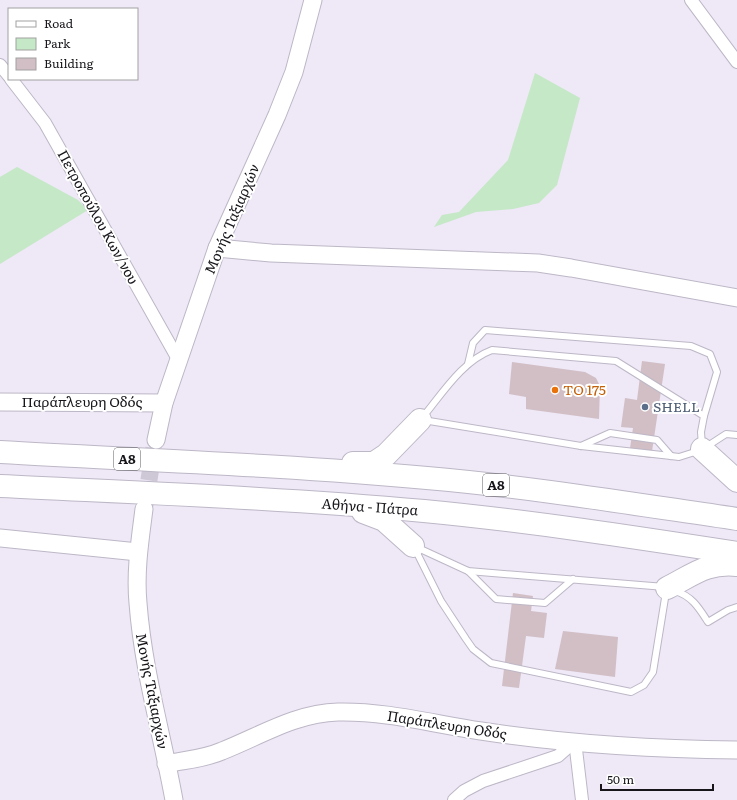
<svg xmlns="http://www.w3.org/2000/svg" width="737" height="800" viewBox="0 0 737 800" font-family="Literata,serif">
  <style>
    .green { fill: #c5e8c6 }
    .building { fill: #d1bfc5 }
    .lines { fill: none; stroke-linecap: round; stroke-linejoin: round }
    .secondary-tunnel { stroke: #cec8d6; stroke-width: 17; stroke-dasharray: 17 8; stroke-linecap: butt }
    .lane-casing { stroke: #bdb7c6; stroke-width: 8 }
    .street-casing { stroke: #bdb7c6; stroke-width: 14 }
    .secondary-casing { stroke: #bdb7c6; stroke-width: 19 }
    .highway-casing { stroke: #bdb7c6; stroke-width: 24 }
    .lane { stroke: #fff; stroke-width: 6 }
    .street { stroke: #fff; stroke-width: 12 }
    .secondary { stroke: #fff; stroke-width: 17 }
    .highway { stroke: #fff; stroke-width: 22 }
    .food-dot { fill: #e8710a; stroke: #fff; stroke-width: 1.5 }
    .service-dot { fill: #5c6f8a; stroke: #fff; stroke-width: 1.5 }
    .labels { text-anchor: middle; stroke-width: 4; stroke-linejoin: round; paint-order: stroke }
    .shield { fill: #fff; stroke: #5d5b5f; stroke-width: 1 }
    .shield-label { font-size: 13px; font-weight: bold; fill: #17151a }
    .street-label { font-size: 14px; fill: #17151a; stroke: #fff }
    .food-label { font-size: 14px; fill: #c56008; stroke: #fff; text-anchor: start }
    .service-label { font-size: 14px; fill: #4e5e75; stroke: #fff; text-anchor: start }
  </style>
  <rect width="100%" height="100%" fill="#eee8f7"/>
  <g class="green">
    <polygon points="535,73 580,98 557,185 539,203 513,209 476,212 434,227 442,215 459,212 508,160"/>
    <polygon points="17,167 78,200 88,210 0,264 0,177"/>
  </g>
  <g class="building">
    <polygon points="642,361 665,364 651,458 629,455 633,428 621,427 625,398 637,400"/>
    <polygon points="512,362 585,372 596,378 600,386 599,419 526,409 526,397 509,394"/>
    <polygon points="513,593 533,596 531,611 547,613 544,638 526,636 519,688 502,686"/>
    <polygon points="563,631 618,637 615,677 555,669"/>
  </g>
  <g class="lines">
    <polyline class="secondary-tunnel" points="145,505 154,448"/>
    <g class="lane-casing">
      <g id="lane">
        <polyline points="468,364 473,343 485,330 691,346 710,354 717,372 704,416"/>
        <path d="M422,418C442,394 462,361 492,350L616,361L704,416L701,432L702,446"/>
        <polyline points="423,420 581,446 671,456 679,457 698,451"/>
        <polyline points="581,446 610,433 657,440 671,456"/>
        <polyline points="706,447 726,434 737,435"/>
        <polyline points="416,547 468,571 665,587"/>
        <polyline points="415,549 441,601 466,639 473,649 491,663 631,692 644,685 653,672 666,592"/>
        <polyline points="468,571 496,599 545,603 573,579"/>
        <path d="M675,591C692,596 699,608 708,622L728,610L737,607"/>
      </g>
    </g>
    <g class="street-casing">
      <g id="street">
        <polyline points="691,0 737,62"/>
        <polyline points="0,65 9,76"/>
        <polyline points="11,79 45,123 178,359"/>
        <polyline points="575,741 582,800"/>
        <polyline points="454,800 464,791 483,781 558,756 575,741"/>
      </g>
    </g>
    <g class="secondary-casing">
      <g id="secondary">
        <polyline points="217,248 271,253 538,263 571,268 737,298"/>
        <polyline points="0,402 164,403"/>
        <polyline points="156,440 164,403 217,248 277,115 294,72 313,0"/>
        <path d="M144,509C140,540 135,572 138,603C143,670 162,734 174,800"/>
        <polyline points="0,538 138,552"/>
        <path d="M166,764C185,760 204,759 222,751C260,736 296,713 338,712C386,711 434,724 481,731C566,744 652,749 737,750"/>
      </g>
    </g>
    <g class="highway-casing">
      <g id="highway">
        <polyline points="702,449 737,481"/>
        <path d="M0,452C142,460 285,465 427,478C531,487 634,504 737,519"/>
        <polyline points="353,463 374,463 386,455 420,420"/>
        <path d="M0,486C141,493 283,498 424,511C529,521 633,537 737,553"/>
        <polyline points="363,512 384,520 413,546"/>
        <path d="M667,588C693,575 706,562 737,565"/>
      </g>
    </g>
    <use href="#lane" class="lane"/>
    <use href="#street" class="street"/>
    <use href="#secondary" class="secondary"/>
    <use href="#highway" class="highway"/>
  </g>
  <circle class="food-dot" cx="555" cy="390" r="4"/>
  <circle class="service-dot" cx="645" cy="407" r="4"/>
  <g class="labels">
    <g class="shield">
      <rect x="114" y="448" width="26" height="22" rx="3"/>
      <rect x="483" y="474" width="26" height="22" rx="3"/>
    </g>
    <g class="shield-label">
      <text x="127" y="464">Α8</text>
      <text x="496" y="490">Α8</text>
    </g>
    <g class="street-label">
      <text transform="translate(98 217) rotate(61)" y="5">Πετροπούλου Κων/νου</text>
      <text transform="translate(232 219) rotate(-67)" y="5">Μονής Ταξιαρχών</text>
      <text x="82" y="407">Παράπλευρη Οδός</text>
      <text transform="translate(370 507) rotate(4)" y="5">Αθήνα - Πάτρα</text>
      <text transform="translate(152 691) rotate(79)" y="5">Μονής Ταξιαρχών</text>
      <text transform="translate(447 725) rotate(9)" y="5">Παράπλευρη Οδός</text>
    </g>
    <g class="food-label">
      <text x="563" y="395">TO 175</text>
    </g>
    <g class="service-label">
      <text x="653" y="412">SHELL</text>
    </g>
  </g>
  <rect x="8" y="8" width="130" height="72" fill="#ffffff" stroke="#a2a1a3"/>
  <rect x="16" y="21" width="20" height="6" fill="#ffffff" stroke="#a2a1a3"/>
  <text x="44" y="28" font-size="12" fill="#17151a">Road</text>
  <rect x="16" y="38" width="20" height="12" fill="#c5e8c6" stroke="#a2a1a3"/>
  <text x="44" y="48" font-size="12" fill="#17151a">Park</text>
  <rect x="16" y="58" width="20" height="12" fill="#d1bfc5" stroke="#a2a1a3"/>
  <text x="44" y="68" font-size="12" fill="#17151a">Building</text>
  <path d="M601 784v6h112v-6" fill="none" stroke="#17151a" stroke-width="2"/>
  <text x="607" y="784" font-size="12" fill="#17151a" stroke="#ffffff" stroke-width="3" paint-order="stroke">50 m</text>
</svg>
